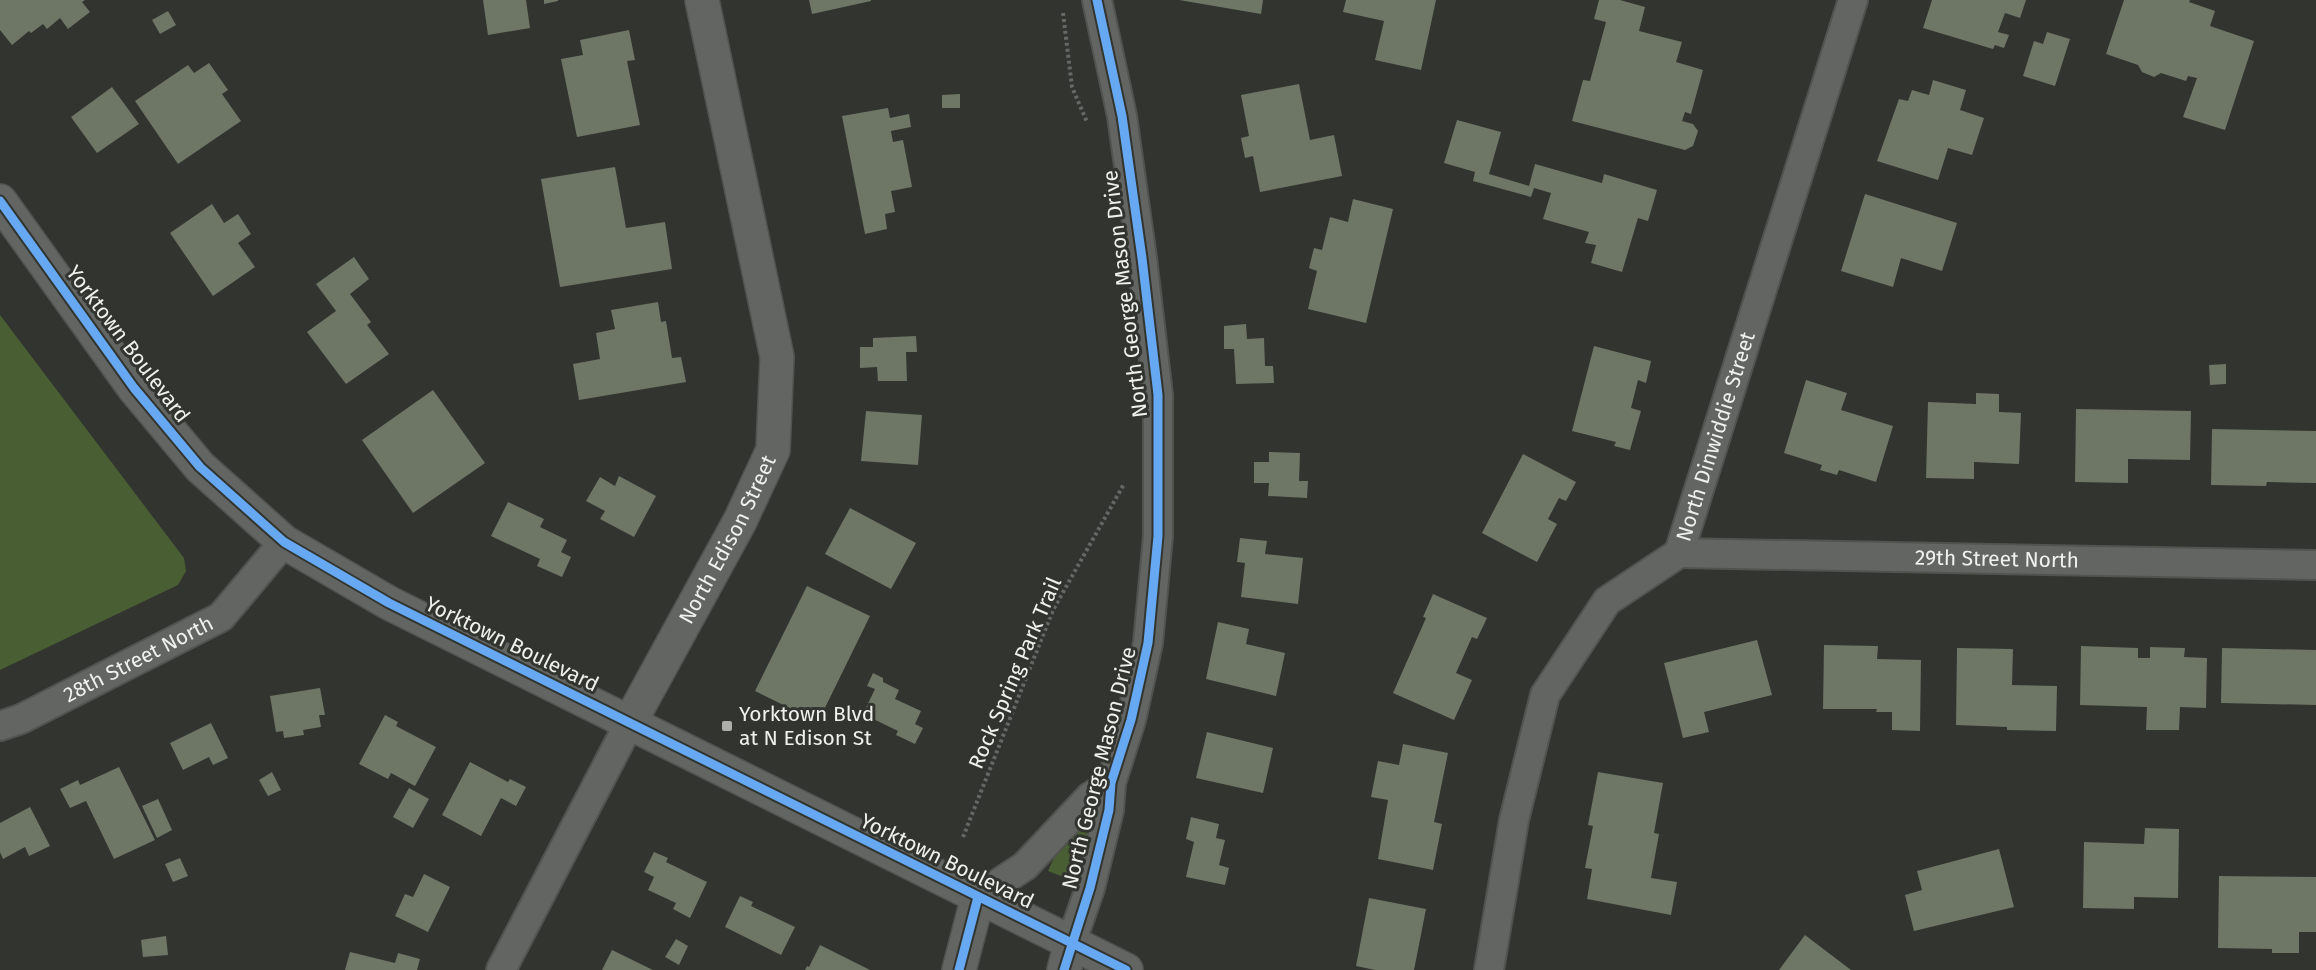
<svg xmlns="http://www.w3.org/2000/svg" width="2316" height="970" viewBox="0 0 2316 970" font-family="'Fira Sans',sans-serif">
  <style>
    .green { fill: #495e32 }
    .building { fill: #6e7666 }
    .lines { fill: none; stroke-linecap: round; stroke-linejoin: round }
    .minor-casing { stroke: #51534f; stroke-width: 32 }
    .tertiary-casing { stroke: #51534f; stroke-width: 36 }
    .path { stroke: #676866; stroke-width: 4; stroke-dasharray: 3 3; stroke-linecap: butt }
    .minor { stroke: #636562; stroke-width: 28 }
    .tertiary { stroke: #636562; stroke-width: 33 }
    .cycleway-casing { stroke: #32352f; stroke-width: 13 }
    .cycleway { stroke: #66a8f1; stroke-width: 9 }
    .poi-dot { fill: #adafab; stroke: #32352f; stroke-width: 2 }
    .labels { text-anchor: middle; stroke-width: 6; stroke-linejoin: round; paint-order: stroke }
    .street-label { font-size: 21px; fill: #eff1ed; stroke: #32352f }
    .poi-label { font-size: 21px; fill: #eff1ed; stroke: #32352f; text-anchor: start }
  </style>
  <rect width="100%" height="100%" fill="#323430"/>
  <g class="green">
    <polygon points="0,315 184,558 186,571 178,585 0,670"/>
    <polygon points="1084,822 1089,830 1076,882 1048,871 1057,851"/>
  </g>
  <g class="building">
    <polygon points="0,0 85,0 82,2 90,12 68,29 60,18 47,29 43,24 31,33 29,31 12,45 0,30"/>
    <polygon points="483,0 526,0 530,28 488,35"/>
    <polygon points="544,0 558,0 558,1 544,4"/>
    <polygon points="809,0 871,0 871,1 812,14"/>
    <polygon points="1179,0 1263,0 1261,14"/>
    <polygon points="1346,0 1436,0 1421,70 1375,60 1384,21 1343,12"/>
    <polygon points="1599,0 1620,0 1645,7 1639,31 1682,42 1676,62 1703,70 1691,114 1685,112 1682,121 1693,124 1698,131 1693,146 1685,150 1572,121 1583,80 1590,81 1606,22 1594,19"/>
    <polygon points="1932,0 2026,0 2020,18 2005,13 1998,32 2009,35 2004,48 1995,45 1993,49 1923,28"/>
    <polygon points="2124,0 2190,0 2189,2 2215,11 2210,26 2254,41 2225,130 2183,117 2197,78 2188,76 2186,81 2161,73 2154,77 2142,72 2138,65 2106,54"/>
    <polygon points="168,11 176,25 160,34 152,20"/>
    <polygon points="629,30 635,60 627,61 640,125 577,137 561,59 583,55 580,40"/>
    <polygon points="2047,32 2070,39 2055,86 2023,76 2034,41 2043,44"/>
    <polygon points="209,63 228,90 222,94 241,121 178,164 135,101 188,65 194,73"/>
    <polygon points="1933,80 1966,90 1960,110 1984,118 1972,155 1948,148 1938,180 1877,161 1899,99 1908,101 1912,90 1929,95"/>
    <polygon points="1299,84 1310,140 1334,135 1342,176 1260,192 1253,156 1245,158 1241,138 1249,136 1241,95"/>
    <polygon points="112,87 139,124 97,153 71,117"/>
    <polygon points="960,94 960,108 942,108 942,95"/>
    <polygon points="888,108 890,118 909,114 911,127 891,131 893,142 903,140 912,187 891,191 895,212 885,214 887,229 865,234 842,116"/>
    <polygon points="1457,120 1501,132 1489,174 1529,186 1535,164 1602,183 1604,174 1657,190 1648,221 1638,218 1622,272 1591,263 1596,245 1585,243 1589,232 1543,219 1551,193 1534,188 1531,197 1473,181 1475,172 1444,163"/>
    <polygon points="615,167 626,228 665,222 672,269 560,287 541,179"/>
    <polygon points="1865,194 1957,223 1942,271 1901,258 1893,287 1841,271"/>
    <polygon points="1353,199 1393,209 1366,323 1308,309 1317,271 1309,268 1314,248 1322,250 1330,217 1348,222"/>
    <polygon points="212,204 224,223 238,214 251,234 238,243 255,267 213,296 170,233"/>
    <polygon points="354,257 369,279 350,294 371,322 367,325 389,354 346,384 307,332 336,311 316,284"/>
    <polygon points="658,302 661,322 666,321 672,358 681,357 686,382 579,400 573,364 600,359 596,333 615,329 611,310"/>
    <polygon points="1246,324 1247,339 1264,338 1265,366 1273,366 1274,383 1236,384 1234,349 1224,349 1224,326"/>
    <polygon points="916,336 917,352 906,352 907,381 878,381 877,367 860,368 860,347 873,347 873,338"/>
    <polygon points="1594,346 1651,361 1646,383 1638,380 1631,408 1641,411 1630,450 1614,446 1616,442 1572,431"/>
    <polygon points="2226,364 2226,384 2210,385 2209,365"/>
    <polygon points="1806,380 1847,393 1841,410 1893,426 1876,482 1839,470 1837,475 1820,470 1822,465 1784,453"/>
    <polygon points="433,390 485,463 413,513 362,440"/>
    <polygon points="1976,393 1999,394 1999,412 2021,413 2019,464 1974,462 1974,479 1926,478 1928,402 1976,404"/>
    <polygon points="2076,409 2191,411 2190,460 2128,459 2128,483 2075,482"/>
    <polygon points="866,411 922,415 918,465 861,461"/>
    <polygon points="2212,429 2316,431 2316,483 2267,482 2266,486 2211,485"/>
    <polygon points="1269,452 1300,453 1299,481 1308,481 1307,498 1268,496 1269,483 1254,483 1254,462 1269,462"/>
    <polygon points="1523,454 1576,482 1566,501 1559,498 1548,519 1557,524 1537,562 1482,533"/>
    <polygon points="619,476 656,496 634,537 600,519 605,511 586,501 600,477 615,486"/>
    <polygon points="508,502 544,519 540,527 567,540 561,552 571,557 562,577 537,566 540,559 491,536"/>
    <polygon points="850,508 916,543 891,589 825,554"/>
    <polygon points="1240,538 1267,541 1265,554 1303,558 1298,604 1241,597 1245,563 1237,562"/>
    <polygon points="807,586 870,616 818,722 755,691"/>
    <polygon points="1433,594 1487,618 1477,639 1472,637 1456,673 1472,680 1454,720 1393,693 1426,618 1423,617"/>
    <polygon points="1218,622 1249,629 1246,644 1285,653 1276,696 1206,679"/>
    <polygon points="1757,640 1772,695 1704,712 1709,732 1683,738 1664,663"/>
    <polygon points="1824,645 1878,646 1877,659 1921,660 1920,731 1892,730 1892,712 1876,712 1877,709 1823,709"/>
    <polygon points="2081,646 2138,648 2138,658 2150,658 2150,647 2185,648 2184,657 2207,658 2206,708 2180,707 2179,730 2146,730 2147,707 2080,705"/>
    <polygon points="1957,648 2013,649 2012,685 2057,686 2056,731 2007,730 2007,727 1956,725"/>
    <polygon points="2222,648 2316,650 2316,705 2221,703"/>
    <polygon points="873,673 883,678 883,682 899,690 895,699 921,711 915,724 923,728 915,744 896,735 898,731 863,714 875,689 867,686"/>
    <polygon points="320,688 325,715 319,715 321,727 303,730 304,735 284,738 283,731 276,732 270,696"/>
    <polygon points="385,715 398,722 396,726 436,747 415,786 391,773 388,779 359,764"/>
    <polygon points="211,723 228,758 213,765 209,757 183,770 170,743"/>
    <polygon points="1207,732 1273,748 1263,793 1196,778"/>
    <polygon points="1403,744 1448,753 1434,822 1442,824 1433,870 1378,859 1388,800 1371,797 1378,761 1399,765"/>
    <polygon points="470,762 508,782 510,779 526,787 516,806 501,798 481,836 442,815"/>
    <polygon points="119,767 155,840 114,859 86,801 70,808 60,789 78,780 80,785"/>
    <polygon points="272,772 281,790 268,796 259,780"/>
    <polygon points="1598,772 1663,783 1654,833 1659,834 1651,878 1677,882 1671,915 1587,899 1592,869 1585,868 1593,826 1588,825"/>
    <polygon points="409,788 429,799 413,828 393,817"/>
    <polygon points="158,799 172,830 157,838 142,806"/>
    <polygon points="30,807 50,846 29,856 25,847 3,859 0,852 0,823"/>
    <polygon points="1191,817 1219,824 1216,838 1225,840 1219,865 1229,868 1225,885 1186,877 1194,842 1186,839"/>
    <polygon points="2145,828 2179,829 2178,898 2134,897 2134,909 2083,908 2084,842 2144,844"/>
    <polygon points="1999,849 2014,907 1914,931 1905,895 1922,890 1917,871"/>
    <polygon points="654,852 668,858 666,862 707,882 690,918 673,909 676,903 648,890 654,877 644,872"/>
    <polygon points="180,858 188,876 173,882 165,864"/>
    <polygon points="424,874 450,887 428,932 395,916 405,894 413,897"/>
    <polygon points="2219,876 2316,877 2316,932 2299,932 2299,953 2272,953 2272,949 2218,948"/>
    <polygon points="740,896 753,902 751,906 795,927 781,955 725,927"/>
    <polygon points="1369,898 1426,909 1414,970 1375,970 1356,966"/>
    <polygon points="1805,935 1851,970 1779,970"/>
    <polygon points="166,936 168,955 143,957 141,940"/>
    <polygon points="676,939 688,946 679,965 665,957"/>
    <polygon points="820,945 870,970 805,970 807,966 809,967"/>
    <polygon points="612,950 653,970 602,970"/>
    <polygon points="350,952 395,963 398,953 420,959 417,970 345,970"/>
  </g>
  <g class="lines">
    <g class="minor-casing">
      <g id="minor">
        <path id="s1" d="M1679,553L2316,565"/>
        <path id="s2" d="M0,726L21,719L221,617L284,542"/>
        <polyline points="978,897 1025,866 1090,797 1111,783"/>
        <polyline points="1071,943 1090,888 1109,810 1111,783 1131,720 1148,643 1158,536 1158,395 1142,258 1122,116 1097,0"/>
        <polyline points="501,970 630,722"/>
        <path id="s3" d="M1489,970L1514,820L1545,695L1607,601L1679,553L1853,0"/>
      </g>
    </g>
    <g class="tertiary-casing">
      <g id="tertiary">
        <polyline points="0,201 134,388 200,467 284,542 389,603 1126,970"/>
        <path id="s4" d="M630,722L740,521L773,450L777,357L702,0"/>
        <polyline points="959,970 978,897"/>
        <polyline points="1064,970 1071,943"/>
      </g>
    </g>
    <g class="path">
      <polyline points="1063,13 1072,87 1087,122"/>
      <polyline points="963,837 1053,610 1124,484"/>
    </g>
    <use href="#minor" class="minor"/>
    <use href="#tertiary" class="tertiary"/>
    <g class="cycleway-casing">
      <g id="cycleway">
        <polyline points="0,201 134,388 200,467 284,542 389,603 1126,970"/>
        <polyline points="959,970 978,897"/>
        <polyline points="1064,970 1090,888 1109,810 1111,783 1131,720 1148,643 1158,536 1158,395 1142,258 1122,116 1097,0"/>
      </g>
    </g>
    <use href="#cycleway" class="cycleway"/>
  </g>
  <rect class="poi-dot" x="721" y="720" width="12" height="12" rx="3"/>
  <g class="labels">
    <g class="street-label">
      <text transform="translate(1125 294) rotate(-97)" y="7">North George Mason Drive</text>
      <text transform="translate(128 344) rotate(53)" y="7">Yorktown Boulevard</text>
      <text dy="7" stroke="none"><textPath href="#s3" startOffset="602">North Dinwiddie Street</textPath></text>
      <text dy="7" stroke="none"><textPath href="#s4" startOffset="207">North Edison Street</textPath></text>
      <text dy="7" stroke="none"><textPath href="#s1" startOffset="318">29th Street North</textPath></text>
      <text transform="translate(512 644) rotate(26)" y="7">Yorktown Boulevard</text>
      <text dy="7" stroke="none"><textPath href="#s2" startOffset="154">28th Street North</textPath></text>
      <text transform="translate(1015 673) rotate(-67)" y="7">Rock Spring Park Trail</text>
      <text transform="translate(1099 768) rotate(-76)" y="7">North George Mason Drive</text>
      <text transform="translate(947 861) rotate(26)" y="7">Yorktown Boulevard</text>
    </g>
    <g class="poi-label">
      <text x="739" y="721">Yorktown Blvd<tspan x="739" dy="24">at N Edison St</tspan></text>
    </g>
  </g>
</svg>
